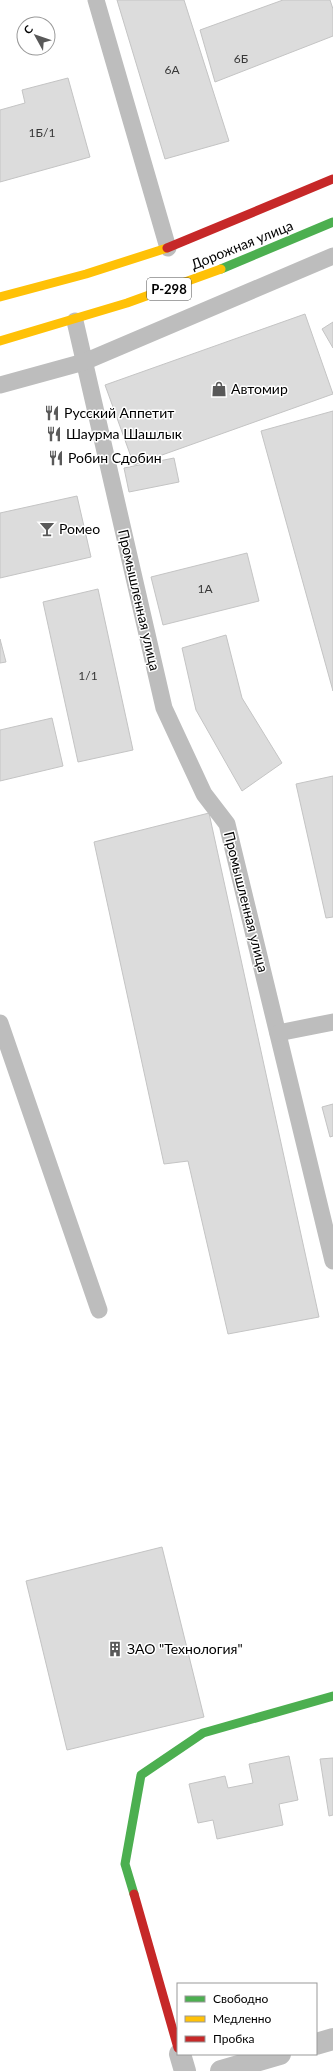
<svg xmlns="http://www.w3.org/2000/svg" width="333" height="2071" viewBox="0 0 333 2071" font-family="Lato,sans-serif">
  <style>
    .building { fill: #dcdcdc; stroke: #c4c4c4 }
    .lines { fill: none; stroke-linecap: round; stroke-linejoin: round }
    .lane { stroke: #bdbdbd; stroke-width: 17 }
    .street { stroke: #bdbdbd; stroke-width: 22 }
    .fast { stroke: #4caf50; stroke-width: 9 }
    .slow { stroke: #ffc107; stroke-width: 9 }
    .jam { stroke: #c62828; stroke-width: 9 }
    .labels { text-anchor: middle; stroke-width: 3; stroke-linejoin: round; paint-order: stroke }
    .number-label { font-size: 12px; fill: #373737 }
    .shield { fill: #fff; stroke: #4c4c4c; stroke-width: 1 }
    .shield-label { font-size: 13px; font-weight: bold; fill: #000 }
    .street-label { font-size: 14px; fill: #000; stroke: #fff }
    .poi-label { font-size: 14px; fill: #000; stroke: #fff; text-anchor: start }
  </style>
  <rect width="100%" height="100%" fill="#fff"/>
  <g class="building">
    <polygon points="117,0 184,0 229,141 165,159"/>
    <polygon points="283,0 330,0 333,9 333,36 215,82 200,30"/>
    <polygon points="68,78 90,157 0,182 0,110 25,103 22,90"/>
    <polygon points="305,314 333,394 134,465 105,385"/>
    <polygon points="333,322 333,348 322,329"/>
    <polygon points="333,411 333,691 261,431"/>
    <polygon points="174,458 179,482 129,492 124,468"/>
    <polygon points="77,496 91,557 0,578 0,513"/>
    <polygon points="247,553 259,601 163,625 151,577"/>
    <polygon points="98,589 133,750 78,762 43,602"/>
    <polygon points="226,635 242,698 282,763 242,791 196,710 182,648"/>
    <polygon points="0,639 6,662 0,663"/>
    <polygon points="52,718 63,766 0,781 0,730"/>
    <polygon points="333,776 333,917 326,918 296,784"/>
    <polygon points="209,813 319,1317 228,1334 188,1161 164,1164 94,842"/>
    <polygon points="333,1104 333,1136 330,1137 322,1107"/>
    <polygon points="162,1547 204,1717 67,1750 26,1581"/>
    <polygon points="289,1756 298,1800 279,1804 283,1825 217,1839 213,1820 198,1823 189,1784 225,1776 228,1788 253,1783 249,1764"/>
    <polygon points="333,1758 333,1815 329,1816 320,1759"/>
  </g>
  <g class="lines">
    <g class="lane">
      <polyline points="96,0 168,248"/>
      <polyline points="75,321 164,708 204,794 227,824 333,1261"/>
      <polyline points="0,385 84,362 333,256"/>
      <polyline points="0,1023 99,1310"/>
      <polyline points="278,1033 333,1022"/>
    </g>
    <g class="street">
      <polyline points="316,2044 333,2039"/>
      <polyline points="180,2054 185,2071"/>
      <polyline points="221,2071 280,2054"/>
    </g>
    <g class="fast">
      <polyline points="221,269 333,222"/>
      <polyline points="134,1894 125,1864 141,1775 203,1733 333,1696"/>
    </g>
    <g class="slow">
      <polyline points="0,297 86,274 167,248"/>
      <polyline points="0,341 127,303 221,269"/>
    </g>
    <g class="jam">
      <polyline points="167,248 333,179"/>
      <polyline points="134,1894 178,2048"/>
    </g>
  </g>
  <defs>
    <g id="shop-bare" transform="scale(1.2)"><path d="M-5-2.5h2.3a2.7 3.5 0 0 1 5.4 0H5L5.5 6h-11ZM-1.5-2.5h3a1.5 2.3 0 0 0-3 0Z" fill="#595959" stroke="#fff" stroke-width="2.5" paint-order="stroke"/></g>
    <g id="restaurant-bare" transform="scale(1.2)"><path d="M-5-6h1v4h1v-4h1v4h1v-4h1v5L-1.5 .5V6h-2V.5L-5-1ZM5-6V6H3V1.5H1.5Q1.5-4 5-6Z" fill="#595959" stroke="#fff" stroke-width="2.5" paint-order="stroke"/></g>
    <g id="bar-bare" transform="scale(1.2)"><path d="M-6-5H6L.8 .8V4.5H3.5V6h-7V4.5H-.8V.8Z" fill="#595959" stroke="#fff" stroke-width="2.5" paint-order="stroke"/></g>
    <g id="building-bare" transform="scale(1.2)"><path d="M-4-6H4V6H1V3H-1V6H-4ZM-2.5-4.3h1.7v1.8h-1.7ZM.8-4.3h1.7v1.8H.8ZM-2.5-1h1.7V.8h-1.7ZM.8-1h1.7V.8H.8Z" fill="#595959" stroke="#fff" stroke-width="2.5" paint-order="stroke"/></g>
  </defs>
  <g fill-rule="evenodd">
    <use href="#shop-bare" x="219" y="389"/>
    <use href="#restaurant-bare" x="52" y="413"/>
    <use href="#restaurant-bare" x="54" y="434"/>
    <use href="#restaurant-bare" x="56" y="458"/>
    <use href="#bar-bare" x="47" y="529"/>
    <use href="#building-bare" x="115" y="1649"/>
  </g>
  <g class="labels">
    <g class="number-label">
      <text x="241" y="63">6Б</text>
      <text x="172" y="74">6А</text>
      <text x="42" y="137">1Б/1</text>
      <text x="205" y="593">1А</text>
      <text x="88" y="680">1/1</text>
    </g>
    <rect class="shield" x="147" y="278" width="44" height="22" rx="3"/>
    <g class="shield-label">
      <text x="169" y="294">Р-298</text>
    </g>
    <g class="street-label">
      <text transform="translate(242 245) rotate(-22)" y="5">Дорожная улица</text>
      <text transform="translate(139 600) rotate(77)" y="5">Промышленная улица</text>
      <text transform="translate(246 902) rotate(76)" y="5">Промышленная улица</text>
    </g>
    <g class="poi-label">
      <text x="231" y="394">Автомир</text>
      <text x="64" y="418">Русский Аппетит</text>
      <text x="66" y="439">Шаурма Шашлык</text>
      <text x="68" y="463">Робин Сдобин</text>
      <text x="59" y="534">Ромео</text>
      <text x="127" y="1654">ЗАО "Технология"</text>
    </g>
  </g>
  <rect x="177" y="1983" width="140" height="72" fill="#ffffff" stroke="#999999"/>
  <rect x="185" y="1996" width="20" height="6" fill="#4caf50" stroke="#999999"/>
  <text x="213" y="2003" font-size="12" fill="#000000">Свободно</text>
  <rect x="185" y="2016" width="20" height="6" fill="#ffc107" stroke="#999999"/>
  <text x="213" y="2023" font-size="12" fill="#000000">Медленно</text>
  <rect x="185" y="2036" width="20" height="6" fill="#c62828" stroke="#999999"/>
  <text x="213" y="2043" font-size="12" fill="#000000">Пробка</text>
  <g transform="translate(36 36) rotate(310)"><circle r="19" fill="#ffffff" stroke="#999999"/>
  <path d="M0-3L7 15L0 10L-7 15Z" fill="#595959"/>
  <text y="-6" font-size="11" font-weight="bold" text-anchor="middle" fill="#000000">С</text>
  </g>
</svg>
